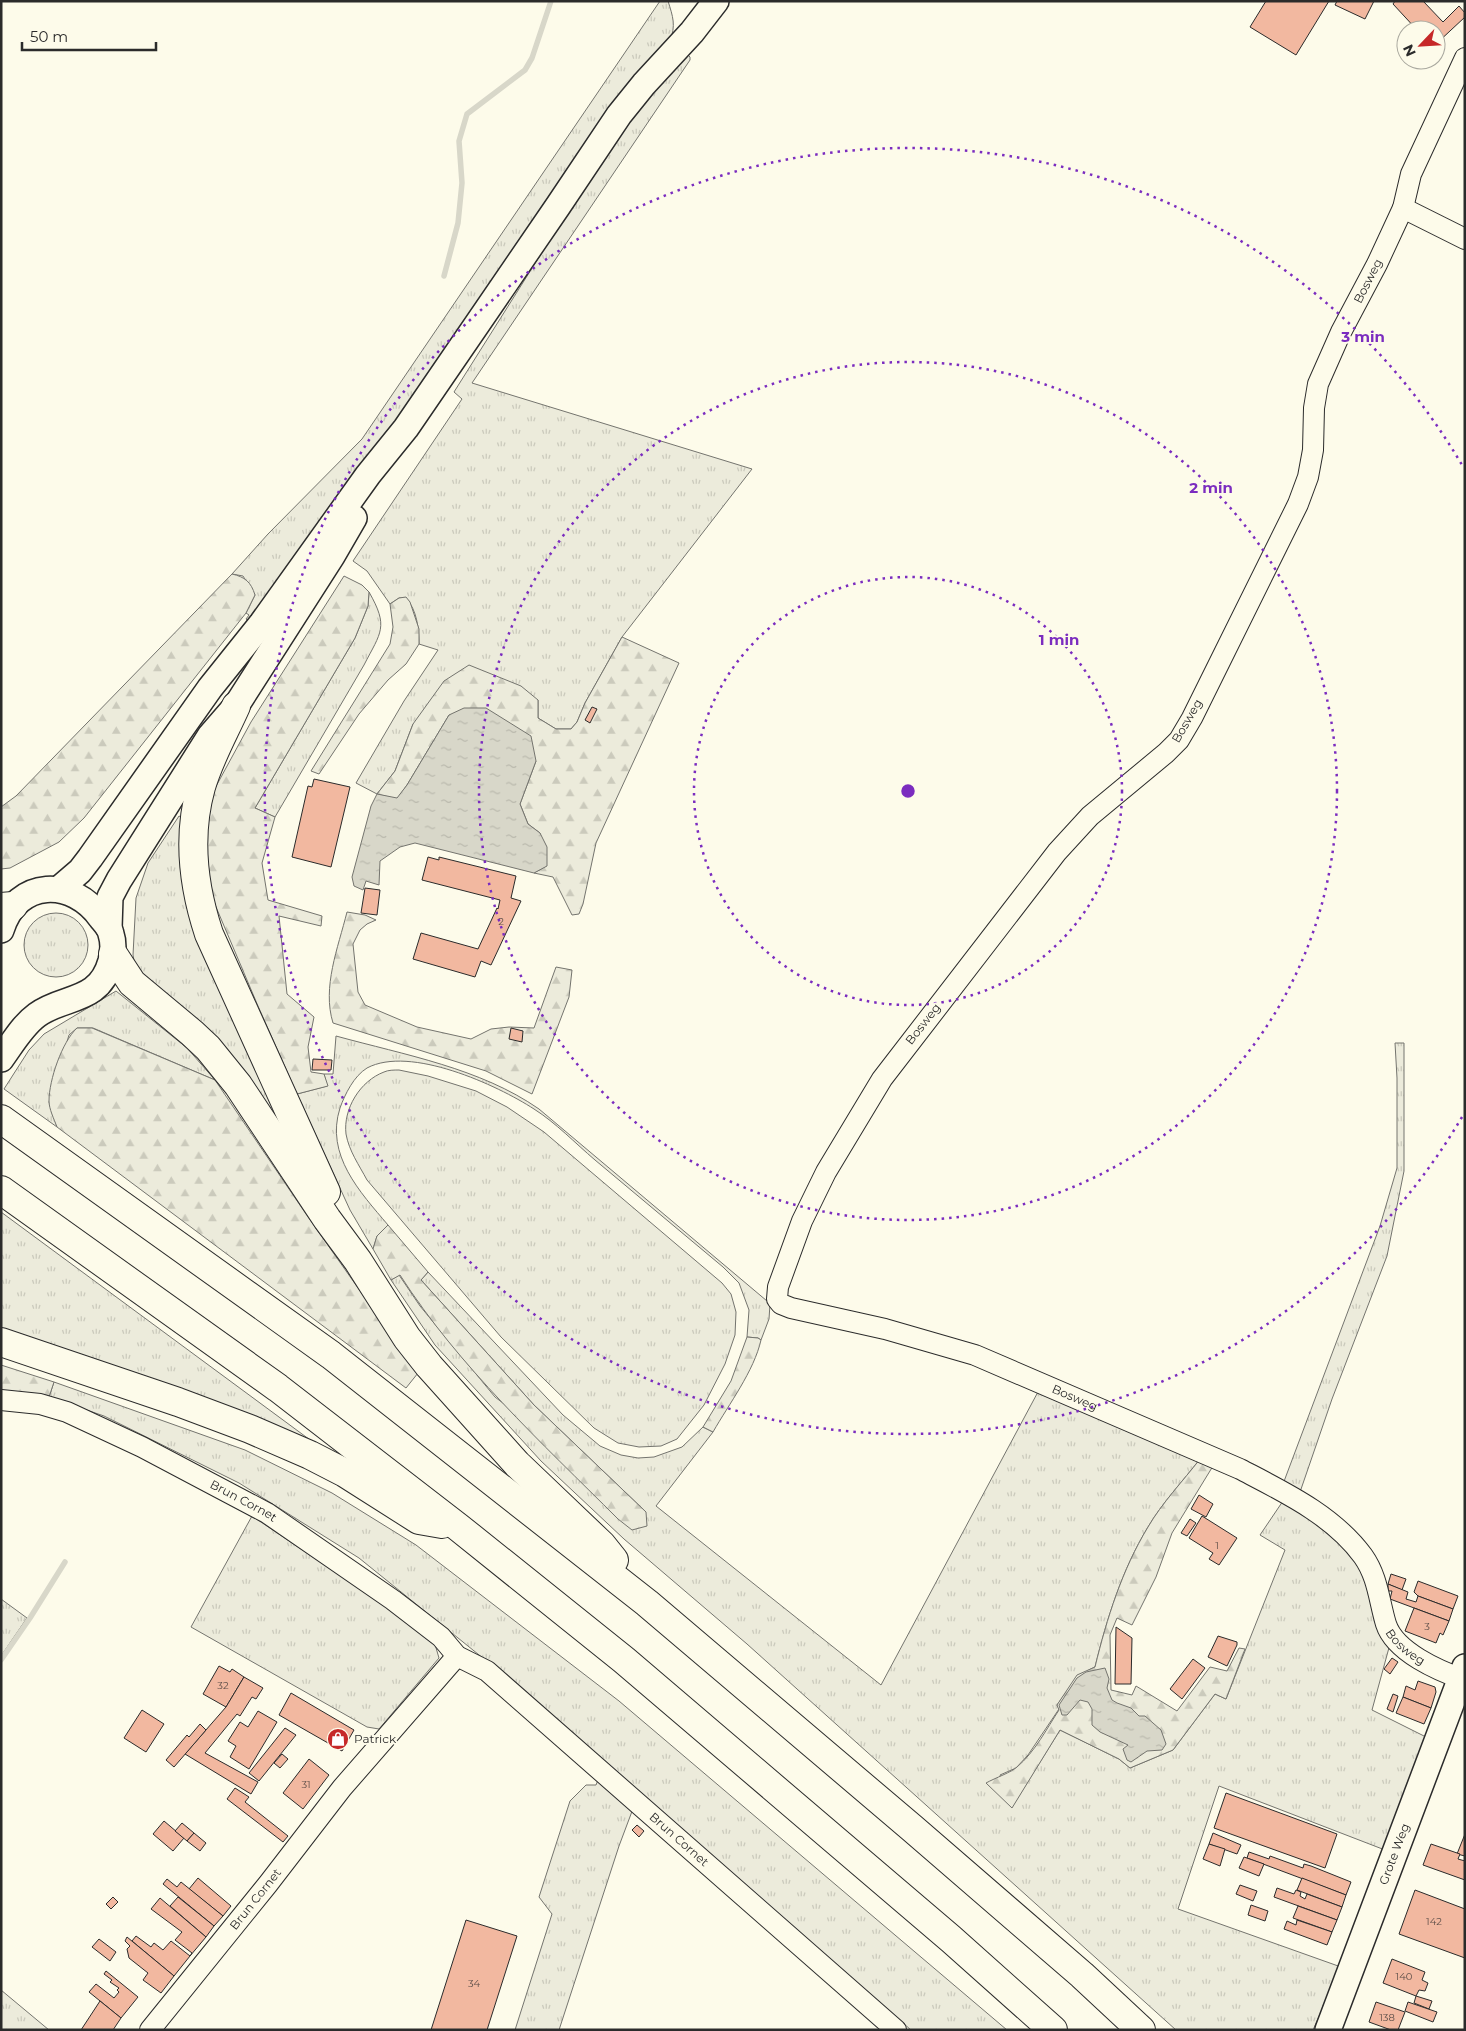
<svg xmlns="http://www.w3.org/2000/svg" width="1466" height="2031" viewBox="0 0 1466 2031" font-family="Montserrat,sans-serif">
  <style>
    .grass { fill: url(#grass-tufts); stroke: #74746e }
    .forest { fill: url(#forest-firs); stroke: #74746e }
    .water { fill: url(#water-ripples); stroke: #74746e }
    .lines { fill: none; stroke-linecap: round; stroke-linejoin: round }
    .stream { stroke: #d8d7c9; stroke-width: 5.5 }
    .building { fill: #f2b8a0; stroke: #2b2b2b }
    .minor-casing { stroke: #2b2b2b; stroke-width: 22 }
    .major-casing { stroke: #2b2b2b; stroke-width: 28 }
    .highway-casing { stroke: #2b2b2b; stroke-width: 30 }
    .minor { stroke: #fdfbea; stroke-width: 20 }
    .major { stroke: #fdfbea; stroke-width: 25 }
    .highway { stroke: #fdfbea; stroke-width: 28 }
    .ring { fill: none; stroke: #7b2cbf; stroke-width: 2.5; stroke-dasharray: 2.5 5 }
    .labels { text-anchor: middle; stroke-width: 4; stroke-linejoin: round; paint-order: stroke }
    .number-label { font-size: 10px; fill: #5d4e48 }
    .street-label { font-size: 12px; fill: #2b2b2b; stroke: #fdfbea }
    .poi-label { font-size: 12px; fill: #2b2b2b; stroke: #fdfbea; text-anchor: start }
    .centre { fill: #7b2cbf; stroke: #fdfbea; stroke-width: 2.5 }
    .ring-label { font-size: 15px; text-anchor: middle; font-weight: bold; fill: #7b2cbf; stroke: #fdfbea; stroke-width: 4; stroke-linejoin: round; paint-order: stroke }
  </style>
  <defs>
    <pattern id="grass-tufts" width="24" height="20" patternUnits="userSpaceOnUse" patternTransform="scale(1.25)"><rect width="24" height="20" fill="#ecebdb"/><path d="M3 7l-1-3M5 7V3M7 7l1-3M15 17l-1-3M17 17v-4M19 17l1-3" fill="none" stroke="#cbcabc"/></pattern>
    <pattern id="forest-firs" width="22" height="20" patternUnits="userSpaceOnUse" patternTransform="scale(1.25)"><rect width="22" height="20" fill="#ecebdb"/><path d="M5 1l3.5 6h-7zM16 11l3.5 6h-7z" fill="#cbcabc"/></pattern>
    <pattern id="water-ripples" width="26" height="14" patternUnits="userSpaceOnUse" patternTransform="scale(1.25)"><rect width="26" height="14" fill="#d8d7c9"/><path d="M2 4q2-2 4 0t4 0M15 11q2-2 4 0t4 0" fill="none" stroke="#bab9ad"/></pattern>
  </defs>
  <rect width="100%" height="100%" fill="#fdfbea"/>
  <g class="grass">
    <path d="M660,1H668C673,17 676,25 670,41L619,98L564,174L405,408L250,622L246,619L249,615L246,613L255,595L243,576L232,574L268,534L362,439Z"/>
    <path d="M688,55L690,57V60L472,383L752,469L622,637L585,703L577,722L571,729H556L538,718V700L413,724L395,771L377,794L356,783L404,701L438,650L419,644C419,629 417,610 406,598H399L390,604L367,571L353,561L462,399L454,392L592,173L634,114Z"/>
    <path d="M369,592C389,627 381,632 364,665L275,817L255,808L355,638L368,606Z"/>
    <polygon points="179,816 181,817 276,1114 274,1115 135,966 133,955 136,898 148,863"/>
    <circle cx="56" cy="945" r="32"/>
    <polygon points="116,991 187,1048 215,1080 93,1028 77,1028 69,1035 49,1102 57,1127 4,1089 29,1050 44,1034"/>
    <path d="M336,1036C405,1055 480,1068 539,1109L767,1301L770,1304L769,1319L761,1340L758,1338L747,1337L749,1310L739,1283L723,1267C680,1231 638,1196 595,1160C575,1143 556,1123 534,1109C497,1085 410,1045 367,1068C354,1076 345,1094 340,1108C325,1155 360,1192 388,1225L377,1236L373,1249L350,1210L297,1094L327,1086L324,1074H333Z"/>
    <polygon points="1395,1043 1404,1043 1404,1171 1387,1256 1332,1399 1299,1495 1283,1484 1380,1226 1397,1168 1397,1078"/>
    <path d="M399,1070L428,1076L476,1091L507,1107L544,1132L722,1283L731,1294L736,1312L735,1335L725,1364L704,1405L677,1439L661,1446L639,1447L618,1443L594,1428L501,1337L367,1180C359,1165 349,1151 346,1134C343,1109 360,1081 384,1072C388,1070 394,1070 399,1070Z"/>
    <path d="M1,1212L321,1448C217,1400 109,1364 1,1328Z"/>
    <path d="M428,1272L563,1415L600,1446L621,1455L638,1458L654,1457L682,1447L703,1427L713,1432L656,1506L881,1685L1039,1390L1200,1459C1183,1481 1162,1503 1148,1527C1122,1570 1107,1618 1095,1667C1079,1673 1067,1691 1057,1705L1059,1709L1028,1755L1016,1768L1000,1775L1012,1807L1060,1730L1119,1759L1130,1768L1173,1750L1215,1694L1226,1699L1285,1550L1260,1535L1285,1498L1355,1554L1390,1644L1372,1710L1426,1737L1385,1850L1219,1786L1178,1909L1341,1967L1313,2030H1176L747,1644L624,1539L541,1461L435,1345L391,1280L399,1275L420,1306L495,1397L646,1512L534,1405L421,1280Z"/>
    <polygon points="54,1382 245,1450 332,1493 416,1545 619,1701 1007,2030 911,2030 515,1684 359,1558 239,1483 104,1416 49,1397"/>
    <polygon points="252,1516 411,1623 434,1641 439,1658 379,1729 367,1727 191,1627"/>
    <polygon points="1,1599 27,1618 1,1656"/>
    <polygon points="598,1780 634,1806 619,1846 559,2030 515,2030 552,1914 539,1897 570,1801 586,1785 596,1785"/>
    <polygon points="1,1990 49,2030 1,2030"/>
  </g>
  <g class="forest">
    <path d="M232,574C245,577 251,582 255,595L246,613L84,818L59,842L10,868L1,869V807L16,796Z"/>
    <polygon points="344,576 362,585 369,592 368,606 355,638 255,808 275,817 262,863 268,900 322,916 321,926 279,916 287,994 314,1017 308,1047 311,1072 324,1074 328,1086 297,1094 258,1006 216,907 203,868 202,831 214,790 251,722"/>
    <polygon points="406,597 410,602 419,629 419,644 406,664 388,680 359,714 319,774 311,771 390,644 393,627 390,604 399,598"/>
    <polygon points="622,637 679,663 596,843 583,904 579,914 572,915 553,877 534,873 546,866 540,833 528,824 520,804 536,761 449,715 407,785 397,799 377,794 395,771 413,724 431,699 444,681 469,665 521,686 538,700 538,718 556,729 571,729 577,722 585,703"/>
    <path d="M347,912L365,915L376,920L367,924L360,930L353,944L358,992L365,1005L417,1027L471,1039L491,1029L509,1027L534,1028L556,967L572,970L569,997L532,1094L486,1071L333,1023C322,987 338,948 347,912Z"/>
    <path d="M77,1028H92L215,1080L308,1217L418,1373L406,1388L57,1127C54,1119 49,1109 49,1101C49,1080 62,1042 77,1028Z"/>
    <path d="M388,1225L428,1272L421,1280L534,1405L646,1512L647,1526L632,1530L618,1519C541,1442 459,1367 400,1275L391,1280L373,1249L377,1236Z"/>
    <path d="M747,1337L758,1338L761,1340C754,1371 729,1404 713,1432L703,1427L731,1381Z"/>
    <polygon points="1,1365 54,1382 49,1397 1,1393"/>
    <path d="M1200,1459L1213,1466L1172,1533L1156,1577L1132,1625L1117,1618L1110,1635L1111,1690L1132,1695L1136,1686L1177,1711L1210,1667L1227,1671L1239,1648L1245,1649L1226,1699L1215,1694L1173,1750L1130,1768L1119,1759L1060,1730L1012,1808L986,1783C995,1778 1012,1772 1017,1767C1035,1752 1047,1728 1059,1710L1057,1705L1077,1675L1095,1667C1107,1618 1122,1570 1148,1527C1162,1503 1183,1481 1200,1459Z"/>
  </g>
  <g class="water">
    <polygon points="464,708 486,708 531,736 536,761 520,804 528,824 540,833 547,847 547,866 534,873 415,843 400,847 380,861 379,885 366,881 363,890 354,886 352,877 371,806 377,794 397,798 407,785 449,715"/>
    <polygon points="1105,1668 1109,1679 1107,1688 1112,1700 1117,1703 1131,1708 1139,1716 1145,1716 1161,1730 1166,1744 1162,1750 1147,1751 1131,1762 1127,1760 1123,1749 1128,1745 1100,1732 1092,1725 1092,1709 1088,1702 1080,1700 1067,1715 1062,1715 1059,1705 1077,1678 1086,1672"/>
  </g>
  <g class="lines">
    <g class="stream">
      <polyline points="444,276 458,223 462,183 459,141 467,114 525,70 532,58 551,1"/>
      <polyline points="1,1660 30,1618 65,1562"/>
    </g>
  </g>
  <g class="building">
    <polygon points="1266,1 1329,1 1296,55 1250,27"/>
    <polygon points="1337,1 1374,1 1365,19 1335,5"/>
    <polygon points="1395,1 1423,1 1443,22 1459,6 1465,13 1465,17 1436,44 1436,30 1417,30 1393,4"/>
    <polygon points="592,707 597,709 590,723 585,720"/>
    <polygon points="314,779 350,787 331,867 292,857 308,786 312,787"/>
    <polygon points="428,857 439,860 439,857 516,876 511,898 521,901 491,965 481,961 475,977 413,959 421,933 478,949 497,908 498,909 500,900 422,880"/>
    <polygon points="365,888 380,890 377,915 361,913"/>
    <polygon points="511,1028 523,1031 522,1042 509,1039"/>
    <polygon points="313,1059 332,1060 331,1070 312,1070"/>
    <polygon points="1199,1495 1213,1504 1206,1517 1191,1509"/>
    <polygon points="1202,1516 1237,1538 1219,1565 1209,1559 1213,1553 1189,1538"/>
    <polygon points="1190,1519 1196,1523 1187,1536 1181,1533"/>
    <polygon points="1391,1574 1406,1579 1402,1590 1388,1584"/>
    <polygon points="1418,1581 1458,1596 1453,1609 1418,1596 1414,1592"/>
    <polygon points="1388,1584 1408,1592 1406,1599 1416,1602 1418,1596 1453,1609 1449,1621 1390,1599 1392,1591 1388,1591"/>
    <polygon points="1414,1608 1449,1621 1443,1635 1440,1633 1436,1643 1405,1631"/>
    <polygon points="1116,1627 1132,1638 1131,1684 1115,1684"/>
    <polygon points="1218,1636 1237,1642 1237,1645 1227,1666 1208,1657"/>
    <polygon points="1392,1658 1398,1662 1390,1674 1384,1669"/>
    <polygon points="1193,1659 1205,1668 1182,1699 1170,1689"/>
    <polygon points="219,1666 230,1672 232,1669 244,1677 226,1707 203,1694"/>
    <polygon points="244,1677 263,1688 256,1699 252,1697 240,1716 237,1714 205,1753 258,1782 251,1794 185,1754 226,1707"/>
    <polygon points="1418,1681 1435,1687 1436,1692 1431,1708 1403,1697 1406,1686 1415,1690"/>
    <polygon points="291,1693 354,1730 342,1751 279,1715"/>
    <polygon points="1393,1694 1398,1696 1393,1712 1387,1709"/>
    <polygon points="1403,1697 1431,1708 1424,1724 1396,1713"/>
    <polygon points="142,1710 164,1724 146,1752 124,1738"/>
    <polygon points="258,1711 277,1722 249,1769 230,1757 236,1746 228,1741 240,1722 248,1727"/>
    <polygon points="200,1724 206,1730 174,1767 166,1760 187,1735 189,1737"/>
    <polygon points="285,1728 296,1735 259,1781 249,1773"/>
    <polygon points="282,1754 288,1759 280,1768 274,1763"/>
    <polygon points="309,1759 329,1775 303,1809 283,1793"/>
    <polygon points="235,1788 249,1797 245,1802 288,1836 283,1842 227,1799"/>
    <polygon points="1226,1793 1337,1834 1325,1868 1214,1828"/>
    <polygon points="164,1821 184,1838 173,1851 153,1834"/>
    <polygon points="182,1823 194,1833 187,1841 175,1831"/>
    <polygon points="637,1825 644,1831 639,1837 632,1830"/>
    <polygon points="194,1833 206,1843 200,1851 187,1841"/>
    <polygon points="1213,1833 1241,1845 1237,1854 1209,1844"/>
    <polygon points="1465,1834 1465,1856 1457,1854"/>
    <polygon points="1209,1844 1225,1849 1220,1866 1203,1859"/>
    <polygon points="1431,1844 1460,1854 1458,1859 1465,1861 1465,1880 1423,1865"/>
    <polygon points="1249,1852 1269,1859 1270,1856 1303,1868 1304,1864 1311,1866 1351,1882 1346,1895 1247,1858"/>
    <polygon points="1244,1857 1264,1864 1259,1876 1239,1868"/>
    <polygon points="198,1878 231,1906 223,1916 189,1889"/>
    <polygon points="1302,1878 1346,1895 1342,1907 1297,1890"/>
    <polygon points="167,1879 177,1887 181,1882 223,1916 214,1926 163,1884"/>
    <polygon points="1240,1885 1257,1891 1253,1901 1236,1894"/>
    <polygon points="1277,1888 1294,1894 1296,1890 1301,1892 1300,1896 1305,1899 1307,1894 1342,1907 1337,1920 1274,1897"/>
    <polygon points="1415,1890 1465,1909 1465,1958 1399,1934"/>
    <polygon points="113,1897 118,1902 111,1909 106,1904"/>
    <polygon points="178,1897 214,1926 206,1937 170,1906"/>
    <polygon points="160,1898 206,1937 190,1956 192,1953 175,1940 182,1932 151,1909"/>
    <polygon points="1251,1905 1268,1911 1265,1921 1248,1915"/>
    <polygon points="1298,1906 1337,1920 1332,1932 1293,1918"/>
    <polygon points="466,1920 517,1936 487,2030 431,2030"/>
    <polygon points="1297,1920 1332,1932 1327,1945 1284,1929 1287,1921 1296,1925"/>
    <polygon points="136,1936 151,1947 154,1943 163,1950 171,1941 190,1956 174,1976 132,1941"/>
    <polygon points="127,1937 174,1976 161,1993 143,1980 148,1973 129,1958 127,1949 130,1946 125,1941"/>
    <polygon points="99,1939 116,1952 110,1961 92,1947"/>
    <polygon points="1392,1959 1425,1972 1422,1980 1428,1983 1425,1991 1419,1990 1416,1996 1383,1983"/>
    <polygon points="106,1971 138,1997 121,2018 89,1992 96,1984 114,1998 119,1992 117,1990 119,1988 110,1982 112,1980 104,1974"/>
    <polygon points="1416,1996 1432,2001 1429,2009 1414,2003"/>
    <polygon points="100,2001 121,2018 113,2030 81,2030"/>
    <polygon points="1376,2002 1405,2012 1398,2030 1391,2030 1369,2022"/>
    <polygon points="1408,2002 1437,2012 1433,2022 1405,2011"/>
  </g>
  <g class="lines">
    <g class="minor-casing">
      <g id="minor">
        <path id="s1" d="M1465,58L1411,174L1403,208L1377,264L1341,332L1318,384L1314,408L1313,450L1308,477L1298,504L1192,718L1179,740L1166,753L1090,816L1057,852L882,1079L826,1172L802,1221L778,1287L777,1299L781,1304L791,1308L885,1329L975,1355L1240,1469C1284,1492 1333,1515 1363,1556C1378,1577 1379,1601 1386,1624C1395,1652 1439,1671 1465,1680"/>
        <polyline points="1403,208 1465,239"/>
        <path id="s2" d="M1,1400L40,1404L67,1412L142,1447L267,1513L393,1600L441,1637L457,1656L487,1671L896,2030"/>
        <path id="s3" d="M150,2030L268,1884L342,1788L457,1656"/>
      </g>
    </g>
    <g class="major-casing">
      <g id="major">
        <polyline points="59,889 80,871 90,858 210,688 262,623 368,475 406,428 558,206 619,115 644,84 692,32 716,1"/>
        <polyline points="109,928 110,897 119,880 210,736 236,706 332,556 354,518"/>
        <path d="M1,930C17,878 73,878 101,918C105,923 110,928 111,934C114,943 113,953 111,961C99,1004 64,995 37,1015C22,1026 12,1044 1,1059"/>
        <path id="s4" d="M1328,2030L1465,1667"/>
      </g>
    </g>
    <g class="highway-casing">
      <g id="highway">
        <path d="M236,706C224,733 209,759 201,787C187,837 193,886 209,934L326,1192"/>
        <polyline points="1,907 13,906"/>
        <polyline points="113,954 132,983 192,1033 208,1048 238,1085 327,1219 358,1261 407,1338 429,1366 517,1464 602,1545 614,1560"/>
        <polyline points="1,1119 331,1355 647,1603 912,1828 1082,1975 1141,2030"/>
        <polyline points="1,1190 278,1388 458,1527 624,1660 951,1939 1053,2030"/>
        <polyline points="1,1342 178,1402 250,1429 310,1455 345,1473 419,1520 442,1524"/>
      </g>
    </g>
    <use href="#minor" class="minor"/>
    <use href="#major" class="major"/>
    <use href="#highway" class="highway"/>
  </g>
  <g class="ring">
    <circle cx="908" cy="791" r="214"/>
    <circle cx="908" cy="791" r="429"/>
    <path d="M1462 1117A643 643 0 1 1 1462 465"/>
  </g>
  <defs>
    <g id="shop-disc" transform="scale(1.125)"><circle r="9.5" fill="#c62828" stroke="#fdfbea"/><path d="M-5-2.5h2.3a2.7 3.5 0 0 1 5.4 0H5L5.5 6h-11ZM-1.5-2.5h3a1.5 2.3 0 0 0-3 0Z" fill="#fff"/></g>
  </defs>
  <g fill-rule="evenodd">
    <use href="#shop-disc" x="338" y="1739"/>
  </g>
  <g class="labels">
    <g class="number-label">
      <text x="501" y="925">2</text>
      <text x="1217" y="1549">1</text>
      <text x="1427" y="1630">3</text>
      <text x="223" y="1689">32</text>
      <text x="306" y="1788">31</text>
      <text x="1434" y="1925">142</text>
      <text x="1404" y="1980">140</text>
      <text x="474" y="1987">34</text>
      <text x="1387" y="2021">138</text>
    </g>
    <g class="street-label">
      <text transform="translate(1368 281) rotate(-63)" y="4">Bosweg</text>
      <text transform="translate(1187 721) rotate(-60)" y="4">Bosweg</text>
      <text transform="translate(923 1024) rotate(-52)" y="4">Bosweg</text>
      <text dy="4" stroke="none"><textPath href="#s1" startOffset="1759">Bosweg</textPath></text>
      <text dy="4" stroke="none"><textPath href="#s2" startOffset="265">Brun Cornet</textPath></text>
      <text dy="4" stroke="none"><textPath href="#s1" startOffset="2194">Bosweg</textPath></text>
      <text dy="4" stroke="none"><textPath href="#s2" startOffset="819">Brun Cornet</textPath></text>
      <text dy="4" stroke="none"><textPath href="#s4" startOffset="188">Grote Weg</textPath></text>
      <text dy="4" stroke="none"><textPath href="#s3" startOffset="168">Brun Cornet</textPath></text>
    </g>
    <g class="poi-label">
      <text x="354" y="1743">Patrick</text>
    </g>
  </g>
  <circle cx="908" cy="791" r="8" class="centre"/>
  <g class="ring-label">
    <text x="1363" y="342">3 min</text>
    <text x="1211" y="493">2 min</text>
    <text x="1059" y="645">1 min</text>
  </g>
  <rect width="1466" height="2031" fill="none" stroke="#2b2b2b" stroke-width="5"/>
  <g transform="translate(1421 45) rotate(245)"><circle r="24" fill="#fdfbea" stroke="#a9a89e"/>
  <path d="M0-4L9 19L0 12L-9 19Z" fill="#c62828"/>
  <text y="-8" font-size="14" font-weight="bold" text-anchor="middle" fill="#2b2b2b">N</text>
  </g>
  <path d="M22 42v8h134v-8" fill="none" stroke="#2b2b2b" stroke-width="2.5"/>
  <text x="30" y="42" font-size="15" fill="#2b2b2b" stroke="#fdfbea" stroke-width="4" paint-order="stroke">50 m</text>
</svg>
